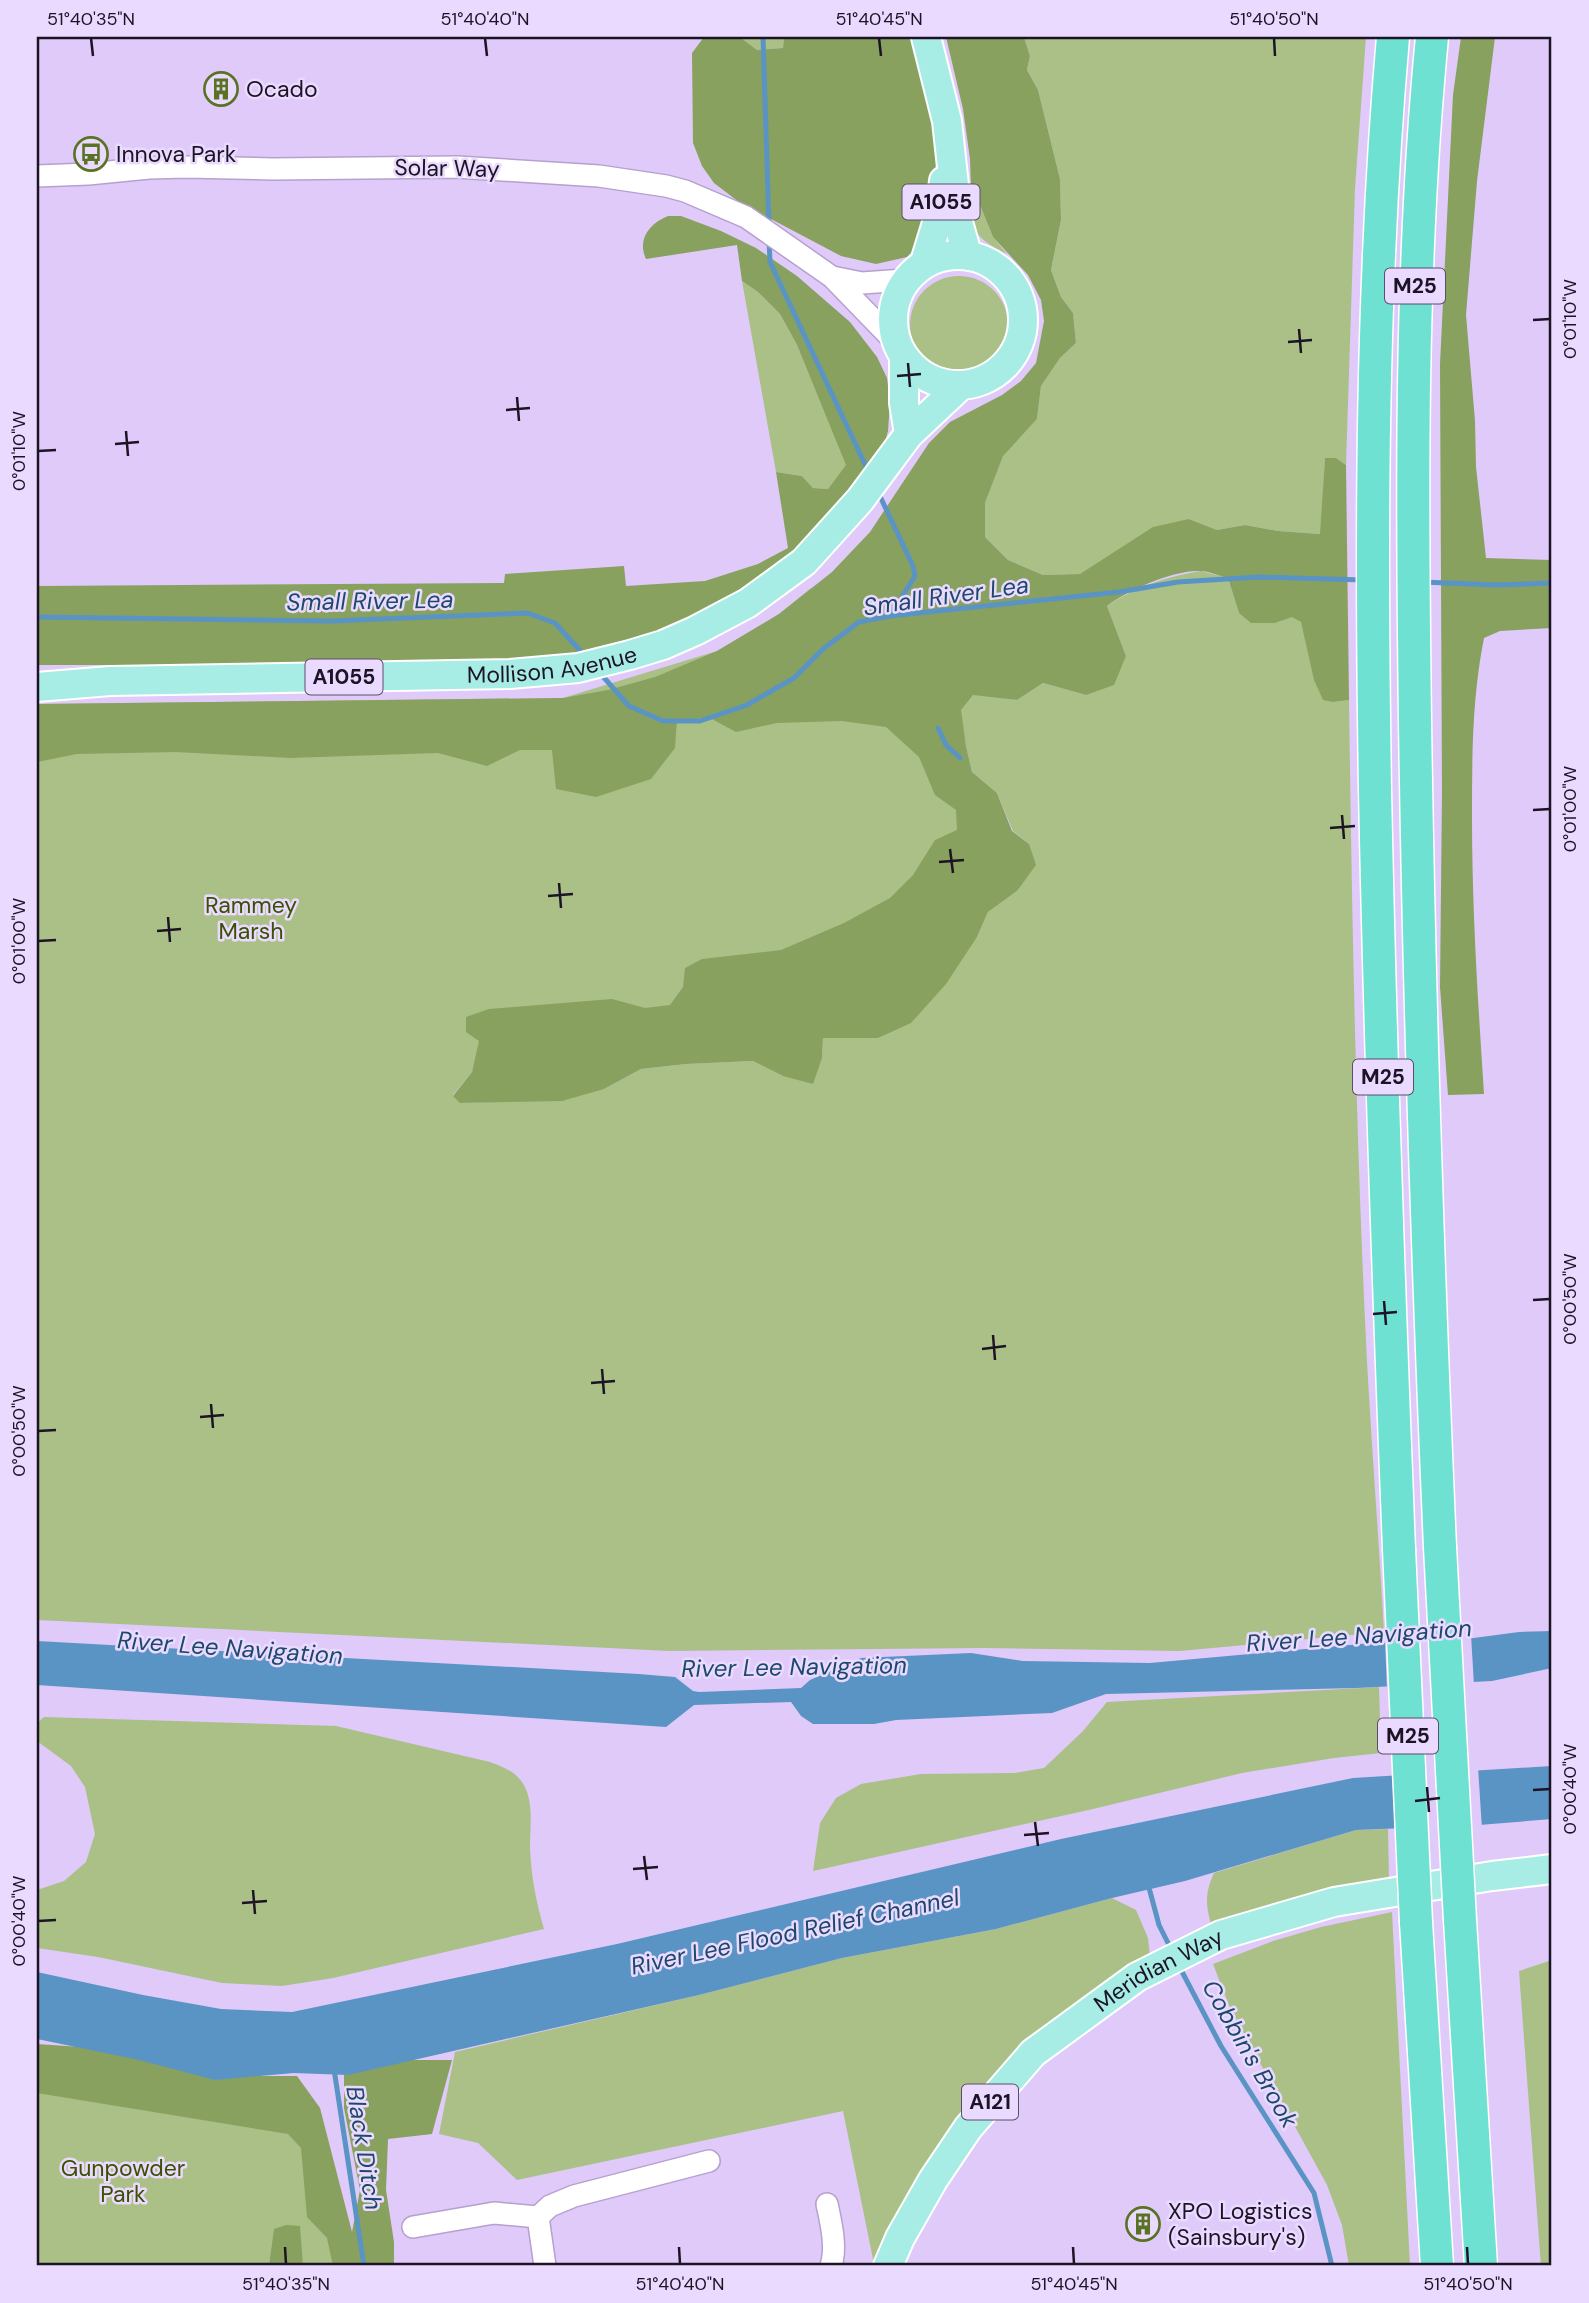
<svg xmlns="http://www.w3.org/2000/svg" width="1589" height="2303" viewBox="0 0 1589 2303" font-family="'DM Sans',sans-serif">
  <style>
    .green { fill: #aac087 }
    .forest { fill: #88a15e }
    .water { fill: #5a94c5 }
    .pier { fill: #dfcaf9 }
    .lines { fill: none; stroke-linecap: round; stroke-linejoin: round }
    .stream { stroke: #5a94c5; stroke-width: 5 }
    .minor-casing { stroke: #b5a1ce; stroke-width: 24 }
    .major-casing { stroke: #fff; stroke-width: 32 }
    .highway-casing { stroke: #fff; stroke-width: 35 }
    .minor { stroke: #fff; stroke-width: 21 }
    .major { stroke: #a8ede5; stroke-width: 28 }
    .highway { stroke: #6ee1d3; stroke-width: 32 }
    .highway-bridge-casing { stroke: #fff; stroke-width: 35; stroke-linecap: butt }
    .highway-bridge { stroke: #6ee1d3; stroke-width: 32 }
    .ticks { fill: none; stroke: #1c1425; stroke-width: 2.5 }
    .labels { text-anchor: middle; stroke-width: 5; stroke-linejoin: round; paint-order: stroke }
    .shield { fill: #eadaff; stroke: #5a4f66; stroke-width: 2 }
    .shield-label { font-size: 21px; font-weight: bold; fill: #1c1425 }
    .poi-label { font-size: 23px; fill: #1c1425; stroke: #eadaff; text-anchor: start }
    .street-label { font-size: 23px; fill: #1c1425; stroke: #eadaff }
    .park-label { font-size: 23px; fill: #3b5000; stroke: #eadaff }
    .water-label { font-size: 24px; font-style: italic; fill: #1c486a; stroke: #eadaff }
    .neatline { fill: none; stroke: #1c1425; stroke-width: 2.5 }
    .ticks-label { font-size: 18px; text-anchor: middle; fill: #1c1425 }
  </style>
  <rect width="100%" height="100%" fill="#dfcaf9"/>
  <g class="green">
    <polygon points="740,37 784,37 783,48 757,50"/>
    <polygon points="1024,37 1366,37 1355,188 1346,465 1336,458 1325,458 1321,534 1278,531 1245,525 1217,530 1189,519 1110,557 1080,574 1043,575 1008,560 985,537 985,503 1003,455 1037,419 1041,386 1060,358 1076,343 1073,313 1061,297 1051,270 1061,220 1060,179 1038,90 1027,70 1030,56"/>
    <path d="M971,188L980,205L993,237L1007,254C970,236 970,227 971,188Z"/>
    <circle cx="959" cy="325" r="49"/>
    <polygon points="742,281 758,292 780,314 797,345 847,465 828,489 813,488 802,476 776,472"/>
    <path d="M1201,571L1228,578L1239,613L1275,623L1293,616L1301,622L1306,639L1333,702L1349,700C1352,920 1356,1142 1367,1362C1372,1452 1379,1542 1384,1632L1180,1651L984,1648L669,1651L37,1620V704L563,698L717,651L779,614L811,588L922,701L994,886L662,1012L480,1041L472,1072L453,1095L460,1103L491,1102L604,1089L641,1069L686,1064L753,1061L783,1076L822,1058L823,1038H878L977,937L988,912L1017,891L1029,844L1013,831L997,793L972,772L966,746L960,710L973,694L1017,700L1043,683L1086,695L1126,656L1107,606C1135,587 1168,576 1201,571Z"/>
    <polygon points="1379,1687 1381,1753 1334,1758 1242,1773 1093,1809 813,1871 820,1823 836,1798 861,1784 921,1774 1015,1773 1044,1768 1083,1731 1107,1702"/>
    <path d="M44,1717L336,1726L490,1762C506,1768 521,1774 527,1792C533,1809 530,1829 530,1847C531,1876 536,1901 544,1929L333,1978L282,1986L222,1983L98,1957L37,1948V1890L64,1881L86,1862L95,1834L85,1787L71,1766L37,1741V1723Z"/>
    <path d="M1388,1829L1389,1880C1328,1883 1269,1907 1212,1928C1206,1906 1204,1895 1214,1873L1356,1830Z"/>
    <polygon points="1112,1898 1136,1910 1148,1938 1150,1956 1131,1963 1059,2018 918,2184 874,2264 843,2111 517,2180 478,2143 439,2134 455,2052 699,1995 842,1958 996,1929"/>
    <polygon points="1392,1912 1410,2266 1349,2266 1342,2225 1327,2185 1230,2008 1213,1964 1273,1941 1321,1927"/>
    <polygon points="1552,1960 1552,2266 1541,2266 1519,1971"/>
    <polygon points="37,2084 319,2118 347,2266 37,2266"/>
  </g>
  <g class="forest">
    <polygon points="704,37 740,37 757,50 783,48 784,37 912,37 931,102 937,157 928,221 919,244 907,257 876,264 841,256 739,202 714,183 702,166 693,143 692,53"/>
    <path d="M946,37H1024L1030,56L1027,70L1038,90L1060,179L1061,220L1051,270L1061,297L1073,313L1076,343L1060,358L1041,386L1037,419L1003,456L985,503V537L1008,560L1043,575L1080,574L1153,527L1189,519L1217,530L1245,525L1278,531L1320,534L1325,458H1336L1346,465L1349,700L1333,702L1323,700L1314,680L1301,622L1292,617L1275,623H1251L1239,613L1228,578C1219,576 1209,571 1200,571C1173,570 1128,590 1107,606L1126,656L1114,685L1086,695L1043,683L1017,700L973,695L961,710L966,746L972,772L997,793L1012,831L1029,844L1036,865L1017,891L988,912L977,937L946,984L911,1023L878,1038H823L822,1058L813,1084L783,1076L753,1061L686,1064L641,1069L604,1089L562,1101L460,1103L453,1096L472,1072L479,1041L466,1032V1017L489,1009L612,999L645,1008L670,1005L683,987L685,968L702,959L781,950L844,923L890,898L913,875L935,840L957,830L956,810L935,795L919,757L886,727L842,721L777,723L736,732L710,718L677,720L675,748L651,779L596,797L556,789L552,750H520L487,766L438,753L290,758L176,752L77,754L37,762V704L563,698L608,690L655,677L717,651L779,614L832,572L870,532L929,443L950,422L1002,395L1021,381L1036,363L1044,321L1041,300L1028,275L993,237L980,205L971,188L970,159L963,109Z"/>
    <path d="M1461,37H1495L1477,181L1466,315L1475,421L1476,467L1486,558L1552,560V628L1500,631L1484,638C1472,698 1472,757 1472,818C1472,910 1478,1002 1484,1094L1448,1095L1440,987L1442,791L1440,364L1453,95Z"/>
    <path d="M668,216H681L721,231L756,248L797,276L850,322L877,357L887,378L890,402L888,431L882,453L845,504L782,569L661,636L547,661L315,665H37V586L504,583L505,574L624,566L626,586L705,581L758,564L788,548L776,472L802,476L813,488L828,489L846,465L797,345L780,314L758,292L742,281L737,245L646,259C637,239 649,224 668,216Z"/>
    <polygon points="37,2044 96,2048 216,2076 297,2076 320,2108 352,2232 360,2190 344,2108 344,2065 381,2060 452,2060 432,2134 388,2139 386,2190 394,2242 394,2266 333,2266 327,2238 307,2217 301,2148 288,2134 37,2093"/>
    <polygon points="286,2225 300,2226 303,2266 269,2266 274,2229"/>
  </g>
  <g class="water">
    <polygon points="1552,1631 1552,1668 1492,1681 1357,1688 1106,1694 1052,1713 896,1720 874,1724 813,1724 801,1716 791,1702 694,1705 666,1727 37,1685 37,1641 639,1674 675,1677 693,1691 699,1692 801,1688 810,1680 861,1658 971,1653 1023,1661 1150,1663 1372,1643 1466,1639 1519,1632"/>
    <polygon points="1552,1766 1552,1819 1479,1825 1356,1830 1185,1881 1112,1898 996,1929 842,1958 699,1995 348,2075 294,2073 215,2080 139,2060 37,2039 37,1972 143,1995 221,2009 292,2012 617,1944 1061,1839 1353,1778"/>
  </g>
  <g class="pier">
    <polygon points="1471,1635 1474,1685 1387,1690 1385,1639"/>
    <polygon points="1478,1767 1482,1829 1395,1832 1392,1772"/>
  </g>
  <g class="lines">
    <g class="stream">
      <polyline points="763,37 769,226"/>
      <polyline points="769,239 770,262 869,473"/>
      <polyline points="878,492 913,566 915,576 890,616"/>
      <polyline points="1422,582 1496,585 1552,583"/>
      <polyline points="37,617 332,621 527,613 555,623 586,657"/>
      <polyline points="599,672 629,706 663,721 700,721 747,705 794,678 823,649 859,622 890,616 1119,592 1178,582 1258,577 1364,580"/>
      <polyline points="938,728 946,745 960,758"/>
      <polyline points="1148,1884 1159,1925 1172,1951"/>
      <polyline points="1179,1966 1221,2046 1314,2193 1332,2266"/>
      <polyline points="334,2069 364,2266"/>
    </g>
    <g class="minor-casing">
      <g id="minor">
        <polyline points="37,176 88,174 149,168 186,167 273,169 457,167 599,176 666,186 685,191 746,217 832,277 896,343"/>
        <polyline points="832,277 862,283 904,280"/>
        <path d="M827,2204C831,2223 837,2247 831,2266"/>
        <polyline points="413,2227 494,2213 538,2217"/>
        <polyline points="545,2266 538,2217 550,2206 574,2196 709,2161"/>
      </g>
    </g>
    <g class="major-casing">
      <g id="major">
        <polyline points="926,37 947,121 958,222 967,254"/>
        <circle cx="958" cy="320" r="65"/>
        <polyline points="925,262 940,213 944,181"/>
        <polyline points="904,358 904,403 909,434"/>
        <path id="s1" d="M37,687L110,681L510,674L578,668L630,655L663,645L695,631L748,603L804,562L860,500L909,434L960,386"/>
        <path id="s2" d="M888,2266L900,2238L933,2180L968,2128L1033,2053L1137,1977L1221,1935L1334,1902L1492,1876L1552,1869"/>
      </g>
    </g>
    <g class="highway-casing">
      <g id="highway">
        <path d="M1393,37C1371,287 1371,538 1375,789C1380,1043 1389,1296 1399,1549"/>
        <path d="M1432,37C1410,264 1412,492 1415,720C1419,996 1428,1272 1440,1547"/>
        <polyline points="1460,1920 1481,2266"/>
        <polyline points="1416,1922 1437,2266"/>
      </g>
    </g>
    <use href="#minor" class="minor"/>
    <use href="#major" class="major"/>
    <use href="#highway" class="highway"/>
    <g class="highway-bridge-casing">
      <g id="highway-bridge">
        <polyline points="1440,1547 1460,1920"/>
        <polyline points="1399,1549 1416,1922"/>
      </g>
    </g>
    <use href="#highway-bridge" class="highway-bridge"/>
  </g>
  <path class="ticks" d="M91,38L93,56M485,38L487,56M879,38L881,56M1274,38L1275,56M1533,320L1550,319M1299,329L1301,353M1288,342L1312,340M908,363L910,387M897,376L921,374M517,397L519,421M506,410L530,408M126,431L128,456M115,444L139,442M38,451L56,450M1533,810L1550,809M1342,815L1344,839M1330,828L1355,826M950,849L953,873M939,862L964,860M559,883L561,908M548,896L573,894M168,917L170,942M157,931L181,929M38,941L56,940M1533,1300L1550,1299M1384,1301L1386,1325M1373,1314L1397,1312M993,1335L995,1360M982,1349L1006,1346M602,1369L604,1394M591,1383L615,1381M211,1404L213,1428M200,1417L224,1415M38,1431L56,1430M1427,1787L1429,1812M1533,1790L1550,1789M1415,1801L1440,1798M1035,1822L1038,1846M1024,1835L1049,1833M644,1856L647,1880M633,1869L658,1867M253,1890L255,1914M242,1903L267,1901M38,1921L56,1920M285,2247L286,2264M679,2247L680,2264M1073,2247L1074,2264M1467,2247L1468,2264"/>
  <defs>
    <g id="building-ring" transform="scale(1.75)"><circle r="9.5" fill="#eadaff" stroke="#597224" stroke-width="1.5"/><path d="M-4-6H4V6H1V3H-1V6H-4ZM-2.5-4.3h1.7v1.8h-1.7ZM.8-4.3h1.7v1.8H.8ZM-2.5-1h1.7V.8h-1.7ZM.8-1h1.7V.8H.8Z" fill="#597224"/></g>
    <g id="bus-ring" transform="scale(1.75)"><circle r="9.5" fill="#eadaff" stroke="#597224" stroke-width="1.5"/><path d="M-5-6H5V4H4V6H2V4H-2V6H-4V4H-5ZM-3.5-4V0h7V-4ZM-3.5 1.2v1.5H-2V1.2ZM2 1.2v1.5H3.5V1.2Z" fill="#597224"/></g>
  </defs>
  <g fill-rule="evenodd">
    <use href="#building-ring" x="221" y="89"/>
    <use href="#bus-ring" x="91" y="154"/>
    <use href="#building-ring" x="1143" y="2224"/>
  </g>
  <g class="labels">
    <g class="shield">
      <rect x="902.5" y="184.5" width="77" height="35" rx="5"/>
      <rect x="1385" y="268.5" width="60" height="35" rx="5"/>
      <rect x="305.5" y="659.5" width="77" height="35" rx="5"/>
      <rect x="1353" y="1059.5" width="60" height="35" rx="5"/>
      <rect x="1378" y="1718.5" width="60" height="35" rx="5"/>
      <rect x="962" y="2084.5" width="56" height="35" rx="5"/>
    </g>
    <g class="shield-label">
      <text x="941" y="209">A1055</text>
      <text x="1415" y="293">M25</text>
      <text x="344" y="684">A1055</text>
      <text x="1383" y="1084">M25</text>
      <text x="1408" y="1743">M25</text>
      <text x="990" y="2109">A121</text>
    </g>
    <g class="poi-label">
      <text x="246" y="97">Ocado</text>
      <text x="116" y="162">Innova Park</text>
      <text x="1168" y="2219">XPO Logistics<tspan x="1168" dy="26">(Sainsbury's)</tspan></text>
    </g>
    <g class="street-label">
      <text transform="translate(447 168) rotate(1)" y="8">Solar Way</text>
      <text dy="8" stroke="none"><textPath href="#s1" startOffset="516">Mollison Avenue</textPath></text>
      <text dy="8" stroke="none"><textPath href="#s2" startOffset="410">Meridian Way</textPath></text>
    </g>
    <g class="park-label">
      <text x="251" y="913">Rammey<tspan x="251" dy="26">Marsh</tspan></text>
      <text x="123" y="2176">Gunpowder<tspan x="123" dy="26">Park</tspan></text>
    </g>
    <g class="water-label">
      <text transform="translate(946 596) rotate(-8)" y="8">Small River Lea</text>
      <text transform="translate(370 601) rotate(-1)" y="8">Small River Lea</text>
      <text transform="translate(1359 1636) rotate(-4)" y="8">River Lee Navigation</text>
      <text transform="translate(230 1648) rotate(4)" y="8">River Lee Navigation</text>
      <text transform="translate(794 1667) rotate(-1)" y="8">River Lee Navigation</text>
      <text transform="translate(795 1932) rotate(-12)" y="8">River Lee Flood Relief Channel</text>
      <text transform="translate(1250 2054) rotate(60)" y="8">Cobbin's Brook</text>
      <text transform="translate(364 2148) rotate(81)" y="8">Black Ditch</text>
    </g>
  </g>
  <rect width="1589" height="2303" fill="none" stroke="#eadaff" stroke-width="77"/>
  <rect x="38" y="38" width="1512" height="2226" class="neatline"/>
  <g class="ticks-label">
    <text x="91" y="25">51°40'35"N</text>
    <text x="485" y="25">51°40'40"N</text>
    <text x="879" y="25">51°40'45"N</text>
    <text x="1274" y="25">51°40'50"N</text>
    <text transform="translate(1570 319) rotate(-90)" y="6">0°01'10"W</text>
    <text transform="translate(19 451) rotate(-90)" y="6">0°01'10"W</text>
    <text transform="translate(1570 809) rotate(-90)" y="6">0°01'00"W</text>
    <text transform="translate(19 941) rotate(-90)" y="6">0°01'00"W</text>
    <text transform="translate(1570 1299) rotate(-90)" y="6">0°00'50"W</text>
    <text transform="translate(19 1431) rotate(-90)" y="6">0°00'50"W</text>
    <text transform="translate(1570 1789) rotate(-90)" y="6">0°00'40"W</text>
    <text transform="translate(19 1921) rotate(-90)" y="6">0°00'40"W</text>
    <text x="286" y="2290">51°40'35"N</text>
    <text x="680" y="2290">51°40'40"N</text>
    <text x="1074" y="2290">51°40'45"N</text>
    <text x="1468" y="2290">51°40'50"N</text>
  </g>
</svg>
